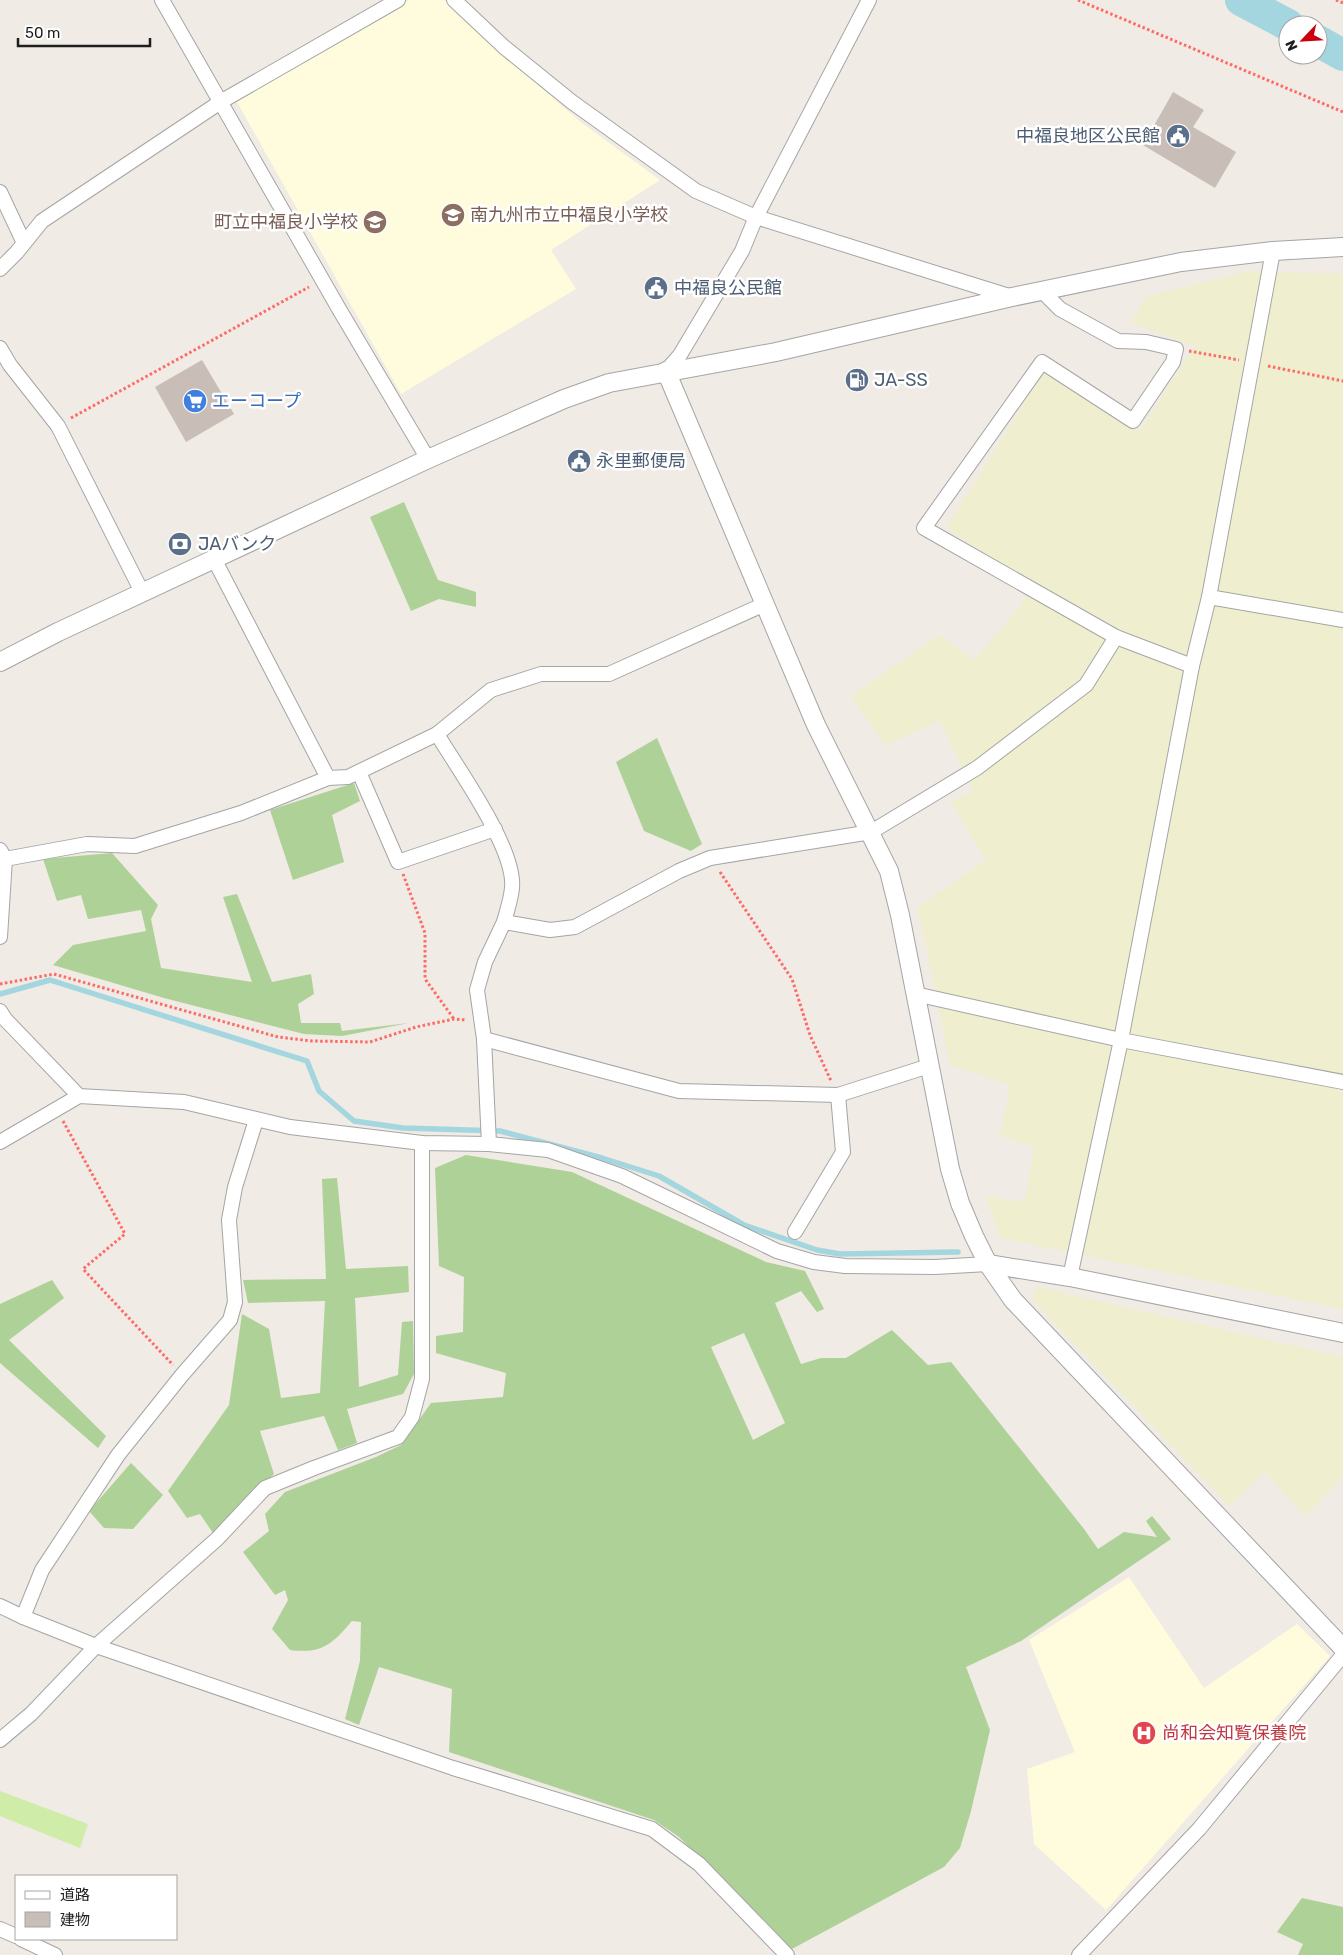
<svg xmlns="http://www.w3.org/2000/svg" width="1343" height="1955" viewBox="0 0 1343 1955" font-family="Rubik,'Noto Sans JP',sans-serif">
  <style>
    .education { fill: #fffcde }
    .farmland { fill: #efefcf }
    .grass { fill: #cfeca8 }
    .forest { fill: #add197; fill-rule: evenodd }
    .lines { fill: none; stroke-linecap: round; stroke-linejoin: round }
    .stream { stroke: #a3d6df; stroke-width: 5.5 }
    .river { stroke: #a3d6df; stroke-width: 32 }
    .building { fill: #c8bdb7 }
    .minor-casing { stroke: #a5a5a5; stroke-width: 16 }
    .tertiary-casing { stroke: #a5a5a5; stroke-width: 20 }
    .path { stroke: #ff6a66; stroke-width: 3; stroke-dasharray: 2.5 2.5; stroke-linecap: butt }
    .minor { stroke: #fff; stroke-width: 14 }
    .tertiary { stroke: #fff; stroke-width: 18 }
    .labels { text-anchor: middle; stroke-width: 5; stroke-linejoin: round; paint-order: stroke }
    .service-label { font-size: 18px; fill: #4e5e75; stroke: #fff; text-anchor: start }
    .education-label { font-size: 18px; fill: #785e54; stroke: #fff; text-anchor: start }
    .shop-label { font-size: 18px; fill: #366cbe; stroke: #fff; text-anchor: start }
    .health-label { font-size: 18px; fill: #be3a42; stroke: #fff; text-anchor: start }
  </style>
  <rect width="100%" height="100%" fill="#f0ebe4"/>
  <g class="education">
    <polygon points="409,0 444,0 511,62 582,123 660,180 551,250 576,289 401,394 237,102"/>
    <polygon points="1129,1577 1204,1688 1297,1624 1330,1656 1106,1910 1034,1844 1027,1769 1075,1752 1029,1640"/>
  </g>
  <g class="farmland">
    <polygon points="1250,271 1343,274 1343,1309 1000,1238 986,1196 1025,1202 1034,1147 1000,1136 1010,1085 950,1065 918,907 986,860 951,802 973,791 940,721 885,745 851,696 939,635 975,660 1035,587 946,528 1043,373 1141,430 1194,346 1131,322 1147,296"/>
    <polygon points="1038,1287 1343,1357 1343,1477 1305,1516 1265,1472 1229,1506 1031,1298"/>
  </g>
  <polygon class="grass" points="0,1791 88,1824 80,1848 0,1816"/>
  <g class="forest">
    <polygon points="404,502 438,580 476,592 476,607 439,599 411,611 370,517"/>
    <polygon points="657,738 702,844 691,851 644,831 616,762"/>
    <polygon points="354,783 360,801 332,815 344,862 293,880 270,810"/>
    <polygon points="112,853 158,905 151,919 161,968 252,982 223,897 237,894 272,982 311,974 314,994 298,1004 301,1023 340,1023 342,1031 409,1023 342,1036 304,1034 164,998 53,965 73,945 146,931 141,910 88,919 81,895 57,901 43,859"/>
    <path d="M466,1155L572,1172L766,1262L805,1271L824,1309L817,1312L801,1291L775,1303L801,1364L821,1358H846L892,1330L928,1365L951,1362L1084,1529L1098,1549L1124,1532L1157,1537L1146,1521L1152,1516L1171,1539L1021,1641L966,1667L990,1730L971,1811L960,1848L944,1867L790,1950L679,1837L654,1820L449,1752L452,1689L379,1667L359,1725L345,1719L360,1661L361,1622L352,1621C332,1644 323,1654 290,1650L272,1629L288,1600L285,1590L275,1595L243,1552L269,1531L265,1514L285,1492L376,1457L401,1445L431,1403L503,1397L506,1373L436,1353V1336L463,1332L464,1277L439,1266L435,1168ZM744,1333L785,1423L753,1440L711,1347Z"/>
    <polygon points="337,1178 346,1269 408,1266 409,1292 355,1298 359,1387 398,1375 402,1322 413,1321 414,1374 403,1394 347,1409 357,1443 338,1450 324,1416 260,1431 274,1474 213,1533 200,1514 187,1518 168,1491 229,1405 242,1314 269,1329 281,1398 320,1393 325,1301 248,1303 243,1280 326,1279 322,1179"/>
    <polygon points="52,1280 64,1298 9,1340 106,1436 98,1448 0,1363 0,1304"/>
    <polygon points="131,1463 163,1495 133,1529 104,1528 89,1511"/>
    <polygon points="1302,1898 1343,1907 1343,1955 1298,1955 1303,1944 1277,1932"/>
  </g>
  <g class="lines">
    <polyline class="stream" points="0,994 50,980 307,1061 319,1091 354,1121 403,1128 500,1131 602,1158 659,1176 744,1225 817,1250 840,1254 958,1252"/>
    <g class="river">
      <polyline points="1241,0 1288,25"/>
      <polyline points="1318,41 1343,55"/>
    </g>
  </g>
  <g class="building">
    <polygon points="1173,92 1204,110 1193,127 1236,152 1215,188 1143,145"/>
    <polygon points="202,360 234,414 186,442 155,387"/>
  </g>
  <g class="lines">
    <g class="minor-casing">
      <g id="minor">
        <polyline points="162,0 339,309 428,459"/>
        <polyline points="454,0 504,47 572,102 696,191 756,217 1012,297"/>
        <polyline points="0,192 24,243"/>
        <polyline points="0,269 17,252 42,221 222,101 398,0"/>
        <polyline points="1042,291 1060,309 1118,341 1146,342 1176,349 1173,362 1133,421 1042,362 924,528 1116,637 1192,666"/>
        <polyline points="0,348 10,365 58,426 142,592"/>
        <polyline points="666,371 680,355 742,251 756,217 869,0"/>
        <polyline points="214,559 328,778 348,777 437,734 491,690 541,674 609,674 765,604"/>
        <polyline points="1209,597 1343,620"/>
        <path d="M437,734C458,769 516,849 512,888C511,899 507,911 504,922"/>
        <polyline points="359,772 398,862 495,829"/>
        <polyline points="0,850 5,859 0,937"/>
        <polyline points="5,859 87,844 135,846 241,813 328,778"/>
        <polyline points="915,994 1121,1040 1343,1082"/>
        <polyline points="0,1011 5,1019 79,1096"/>
        <polyline points="484,1039 679,1091 838,1095 929,1066"/>
        <polyline points="256,1120 235,1187 229,1220 235,1302 230,1320 182,1375 118,1455 42,1570 23,1617 96,1646 453,1768 652,1829 699,1864 787,1955"/>
        <polyline points="0,1142 79,1096 184,1102 290,1127 422,1143 489,1144 548,1150 622,1176 777,1251 814,1262 845,1266 935,1267 988,1264"/>
        <polyline points="489,1144 484,1039 477,990 485,962 504,922 550,930 575,927 679,871 710,858 871,832 977,768 1086,685 1116,637"/>
        <polyline points="795,1232 843,1152 838,1095"/>
        <polyline points="1070,1277 1121,1040 1192,666 1209,597 1273,251"/>
        <polyline points="0,1606 23,1617"/>
        <polyline points="0,1740 31,1714 96,1646 217,1539 265,1488 314,1468 398,1437 412,1417 422,1379 422,1143"/>
        <polyline points="0,1929 16,1936"/>
        <polyline points="21,1939 55,1955"/>
        <polyline points="1079,1955 1199,1829 1343,1655"/>
      </g>
    </g>
    <g class="tertiary-casing">
      <g id="tertiary">
        <polyline points="666,371 816,725 889,871 900,915 950,1169 960,1203 974,1236 988,1264 1013,1300 1343,1648"/>
        <polyline points="0,662 58,632 428,459 564,399 609,383 776,352 1012,297 1181,262 1273,251 1343,247"/>
        <polyline points="988,1264 1070,1277 1343,1333"/>
      </g>
    </g>
    <g class="path">
      <polyline points="1078,0 1343,112"/>
      <polyline points="1336,0 1343,3"/>
      <polyline points="1189,351 1239,360"/>
      <polyline points="1268,366 1343,381"/>
      <polyline points="71,418 309,287"/>
      <polyline points="720,872 792,979 810,1035 831,1081"/>
      <polyline points="403,874 425,933 425,979 454,1019"/>
      <polyline points="0,984 54,974 278,1037 312,1041 370,1042 416,1027 454,1019 466,1020"/>
      <polyline points="63,1121 125,1234 83,1269 173,1365"/>
    </g>
    <use href="#minor" class="minor"/>
    <use href="#tertiary" class="tertiary"/>
  </g>
  <defs>
    <g id="civic-disc" transform="scale(1.25)"><circle r="9.5" fill="#5c6f8a" stroke="#fff"/><path d="M-.6-6.5H3V-4.5H.6V-3L4-1V1h2V6H-6V1h2V-1L-.6-3ZM-1.2 2.5V6h2.4V2.5Z" fill="#fff"/></g>
    <g id="school-disc" transform="scale(1.25)"><circle r="9.5" fill="#8d6e63" stroke="#fff"/><path d="M0-5L7-2L0 1L-7-2ZM-4 1L0 2.5L4 1V4Q0 6-4 4Z" fill="#fff"/></g>
    <g id="fuel-disc" transform="scale(1.25)"><circle r="9.5" fill="#5c6f8a" stroke="#fff"/><path d="M-5.5-6h7V0h2V4h1.3V-2.5L3-4.5l.8-.8L6-3V5H2.5V1h-1V6h-7ZM-4.2-4.7v3.2H.2V-4.7Z" fill="#fff"/></g>
    <g id="supermarket-disc" transform="scale(1.25)"><circle r="9.5" fill="#3f7fe0" stroke="#fff"/><path d="M-6-5.5h2.5l.6 2H6L4.5 2H-2.5L-4.4-4H-6ZM-1.5 3.2a1.3 1.3 0 1 0 .1 0ZM3 3.2a1.3 1.3 0 1 0 .1 0Z" fill="#fff"/></g>
    <g id="bank-disc" transform="scale(1.25)"><circle r="9.5" fill="#5c6f8a" stroke="#fff"/><path d="M-6-4H6V4H-6ZM0-2.3a2.3 2.3 0 1 0 0 4.6a2.3 2.3 0 1 0 0-4.6Z" fill="#fff"/></g>
    <g id="hospital-disc" transform="scale(1.25)"><circle r="9.5" fill="#e0444e" stroke="#fff"/><path d="M-5-5h3v3.5h4V-5h3V5h-3V1.5h-4V5h-3Z" fill="#fff"/></g>
  </defs>
  <g fill-rule="evenodd">
    <use href="#civic-disc" x="1178" y="136"/>
    <use href="#school-disc" x="453" y="215"/>
    <use href="#school-disc" x="375" y="222"/>
    <use href="#civic-disc" x="656" y="288"/>
    <use href="#fuel-disc" x="857" y="380"/>
    <use href="#supermarket-disc" x="195" y="401"/>
    <use href="#civic-disc" x="579" y="461"/>
    <use href="#bank-disc" x="180" y="544"/>
    <use href="#hospital-disc" x="1144" y="1733"/>
  </g>
  <g class="labels">
    <g class="service-label">
      <text x="1160" y="142" text-anchor="end">中福良地区公民館</text>
      <text x="674" y="294">中福良公民館</text>
      <text x="874" y="386">JA-SS</text>
      <text x="596" y="467">永里郵便局</text>
      <text x="198" y="550">JAバンク</text>
    </g>
    <g class="education-label">
      <text x="470" y="221">南九州市立中福良小学校</text>
      <text x="358" y="228" text-anchor="end">町立中福良小学校</text>
    </g>
    <g class="shop-label">
      <text x="212" y="407">エーコープ</text>
    </g>
    <g class="health-label">
      <text x="1162" y="1739">尚和会知覧保養院</text>
    </g>
  </g>
  <rect x="15" y="1875" width="162" height="65" fill="#ffffff" stroke="#a5a5a5"/>
  <rect x="25" y="1891" width="25" height="8" fill="#ffffff" stroke="#a5a5a5"/>
  <text x="60" y="1900" font-size="15" fill="#1e1e1e">道路</text>
  <rect x="25" y="1912" width="25" height="15" fill="#c8bdb7" stroke="#a5a5a5"/>
  <text x="60" y="1925" font-size="15" fill="#1e1e1e">建物</text>
  <g transform="translate(1303 40) rotate(245)"><circle r="24" fill="#ffffff" stroke="#a5a5a5"/>
  <path d="M0-4L9 19L0 12L-9 19Z" fill="#cd0010"/>
  <text y="-8" font-size="14" font-weight="bold" text-anchor="middle" fill="#1e1e1e">N</text>
  </g>
  <path d="M18 38v8h132v-8" fill="none" stroke="#1e1e1e" stroke-width="2.5"/>
  <text x="25" y="38" font-size="15" fill="#1e1e1e" stroke="#ffffff" stroke-width="4" paint-order="stroke">50 m</text>
</svg>
